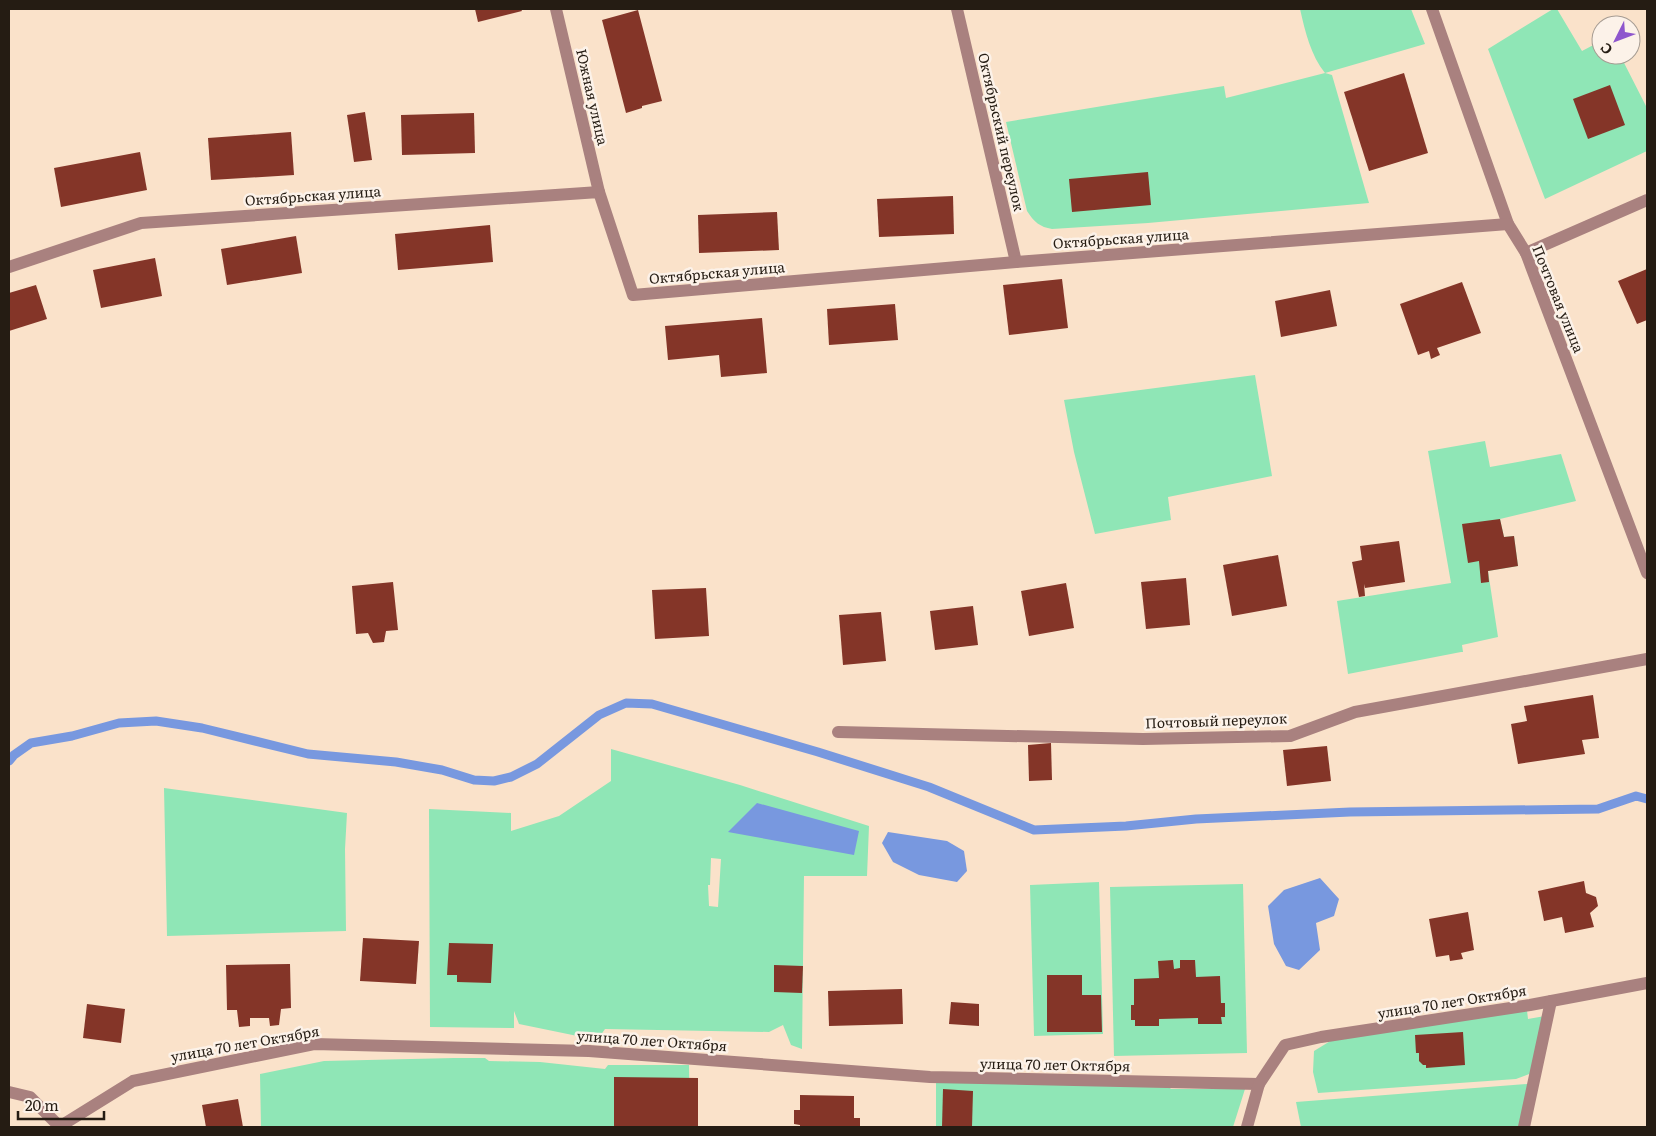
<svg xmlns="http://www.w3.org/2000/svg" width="1656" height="1136" viewBox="0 0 1656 1136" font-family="Literata,serif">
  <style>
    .green { fill: #8fe6b6; fill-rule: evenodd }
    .water { fill: #7898df }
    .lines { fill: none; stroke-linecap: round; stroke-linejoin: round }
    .stream { stroke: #7898df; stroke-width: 9 }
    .building { fill: #843528 }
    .minor { stroke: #a9817f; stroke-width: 12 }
    .labels { text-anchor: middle; stroke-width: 5; stroke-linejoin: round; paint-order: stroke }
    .street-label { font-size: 14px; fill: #251c13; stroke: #fcf2e9 }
  </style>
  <rect width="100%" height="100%" fill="#fae2ca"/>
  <g class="green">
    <path d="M1300,9H1411L1425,44L1325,73L1332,75L1369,203L1148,223L1052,229C1040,227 1034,222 1027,211L1006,122L1224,86L1226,98L1325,73C1311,56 1305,31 1300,9Z"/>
    <polygon points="1553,9 1557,9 1582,51 1601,41 1601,55 1620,55 1647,108 1647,151 1545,199 1488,49"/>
    <polygon points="1255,375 1272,476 1168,497 1171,520 1095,534 1074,452 1064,400"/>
    <polygon points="1485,441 1490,467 1561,454 1576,501 1500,519 1504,537 1514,536 1518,566 1488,571 1498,637 1462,645 1463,652 1461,652 1348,674 1337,601 1451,583 1428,451"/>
    <path d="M611,749L740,785L869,826L867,876H804L802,1049L791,1045L783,1025L769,1032L605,1029L600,1036L592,1039L519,1024L514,1011V1028L430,1027L429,809L511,813V831L559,816L611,781ZM711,858L721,859L718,907L709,906L708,885H710Z"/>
    <polygon points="164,788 347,813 345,849 346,931 167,936"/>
    <polygon points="1099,882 1103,1034 1034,1036 1030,885"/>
    <polygon points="1243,884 1247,1053 1114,1056 1110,887"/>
    <polygon points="1526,1002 1528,1019 1545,1016 1537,1071 1516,1079 1318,1093 1313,1072 1314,1051 1332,1040"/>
    <polygon points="454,1058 485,1058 489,1061 540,1062 605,1069 608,1065 689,1065 690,1126 693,1127 261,1127 260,1074 324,1061"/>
    <polygon points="936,1081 1166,1084 1171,1089 1245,1089 1233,1127 936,1127"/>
    <polygon points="1539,1083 1524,1127 1301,1127 1296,1102"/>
  </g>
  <g class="water">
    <polygon points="757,803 859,831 854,855 728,832"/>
    <polygon points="888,832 947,841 964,851 967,871 957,882 919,875 893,862 882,843"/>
    <polygon points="1320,878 1339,899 1334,916 1316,923 1320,950 1299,970 1286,966 1274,944 1268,906 1284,890"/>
  </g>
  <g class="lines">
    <polyline class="stream" points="9,761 14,755 31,743 72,736 119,723 156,721 202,728 308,754 396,762 442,770 474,780 494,781 511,777 537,764 599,715 626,703 652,704 818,752 929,787 1034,830 1126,826 1196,819 1350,812 1598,809 1636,796 1647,799"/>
  </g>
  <g class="building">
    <polygon points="475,9 521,9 522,11 478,22"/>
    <polygon points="638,10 662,101 642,106 642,108 626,113 602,20"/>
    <polygon points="1404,73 1428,153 1369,171 1344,92"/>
    <polygon points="1610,85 1625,125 1588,139 1573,99"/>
    <polygon points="365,112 372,160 354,162 347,115"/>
    <polygon points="474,113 475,153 402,155 401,115"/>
    <polygon points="291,132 294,175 211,180 208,138"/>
    <polygon points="140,152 147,190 61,207 54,168"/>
    <polygon points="1148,172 1151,205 1072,212 1069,179"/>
    <polygon points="953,196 954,234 879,237 877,199"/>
    <polygon points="777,212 779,250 699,253 698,215"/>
    <polygon points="490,225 493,262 398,270 395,234"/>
    <polygon points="296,236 302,273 227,285 221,249"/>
    <polygon points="155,258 162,296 101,308 93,270"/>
    <polygon points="1647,269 1647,320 1637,324 1618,281"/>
    <polygon points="1062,279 1068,328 1009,335 1003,285"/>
    <polygon points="1462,282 1481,333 1437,348 1440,355 1431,359 1429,351 1418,355 1400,304"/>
    <polygon points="36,285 47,319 9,331 9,293"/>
    <polygon points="1330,290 1337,326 1281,337 1275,301"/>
    <polygon points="895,304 898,340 829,345 827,309"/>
    <polygon points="762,318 767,373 721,377 719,355 668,360 665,326"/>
    <polygon points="1500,519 1504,537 1514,536 1518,566 1488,571 1489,582 1481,583 1479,561 1468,563 1462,524"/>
    <polygon points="1399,541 1405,582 1365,588 1364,584 1365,596 1359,597 1352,562 1362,560 1360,546"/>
    <polygon points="1278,555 1287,606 1232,616 1223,565"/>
    <polygon points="1186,578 1190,625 1146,629 1141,582"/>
    <polygon points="393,582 398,630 386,631 384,642 373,643 368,633 356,634 352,586"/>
    <polygon points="1066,583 1074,628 1029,636 1021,591"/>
    <polygon points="706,588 709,636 655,639 652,590"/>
    <polygon points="973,606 978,645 935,650 930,611"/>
    <polygon points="881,612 886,661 843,665 839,615"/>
    <polygon points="1593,695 1599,738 1582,740 1585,754 1518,764 1511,724 1527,721 1524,706"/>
    <polygon points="1051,743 1052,780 1029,781 1028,745"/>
    <polygon points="1327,746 1331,781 1287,786 1283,750"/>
    <polygon points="1584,881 1586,893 1596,897 1598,906 1590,913 1594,927 1565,933 1562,917 1544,921 1538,891"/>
    <polygon points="1468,912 1474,950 1461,953 1463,959 1450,961 1449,955 1436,957 1429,919"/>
    <polygon points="363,938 419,941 416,984 360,981"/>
    <polygon points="449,943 493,944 491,983 457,982 457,975 447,975"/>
    <polygon points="1173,960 1174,969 1180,968 1180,960 1195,960 1196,977 1220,976 1221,1003 1225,1003 1225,1017 1221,1017 1222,1024 1198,1024 1198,1018 1159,1019 1159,1026 1135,1026 1135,1020 1131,1020 1131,1005 1134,1005 1134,979 1159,978 1158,961"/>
    <polygon points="290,964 291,1008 281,1009 279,1025 270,1026 269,1018 250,1018 250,1026 239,1027 237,1010 227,1010 226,965"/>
    <polygon points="774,965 803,966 802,993 774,992"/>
    <polygon points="1047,975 1082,975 1082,995 1101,995 1102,1032 1047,1032"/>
    <polygon points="902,989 903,1024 829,1026 828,991"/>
    <polygon points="951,1002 979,1004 979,1026 949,1024"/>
    <polygon points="87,1004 125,1009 121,1043 83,1038"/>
    <polygon points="1463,1032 1465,1065 1426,1068 1426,1065 1423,1065 1419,1061 1419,1053 1416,1053 1415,1035"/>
    <polygon points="614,1077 698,1078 698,1127 614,1127"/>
    <polygon points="943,1089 973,1091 972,1127 942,1127"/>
    <polygon points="800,1095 854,1096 854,1118 860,1118 860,1127 800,1127 800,1125 794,1124 794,1110 800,1110"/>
    <polygon points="238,1099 243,1127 206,1127 202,1105"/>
  </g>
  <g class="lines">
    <g class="minor">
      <polyline points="556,9 599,192"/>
      <polyline points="957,9 1016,262"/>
      <polyline points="1432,9 1508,224 1526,253 1647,573"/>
      <polyline points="1526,253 1647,200"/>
      <polyline points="9,267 141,223 599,192 633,295 1016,262 1508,224"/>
      <polyline points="838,732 1143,739 1290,736 1355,712 1647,659"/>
      <polyline points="9,1092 30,1097 60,1127"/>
      <polyline points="59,1127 133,1081 314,1044 589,1051 930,1077 1259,1084"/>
      <polyline points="1247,1127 1259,1084 1285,1045 1321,1037 1530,1005 1647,983"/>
      <polyline points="1524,1127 1551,1001"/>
    </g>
  </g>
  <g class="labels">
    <g class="street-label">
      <text transform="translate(592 97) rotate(77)" y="5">Южная улица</text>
      <text transform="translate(1001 132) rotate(77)" y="5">Октябрьский переулок</text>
      <text transform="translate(313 196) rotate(-4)" y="5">Октябрьская улица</text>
      <text transform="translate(1121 239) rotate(-4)" y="5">Октябрьская улица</text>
      <text transform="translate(717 273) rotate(-5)" y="5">Октябрьская улица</text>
      <text transform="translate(1558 299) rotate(68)" y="5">Почтовая улица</text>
      <text transform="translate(1216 721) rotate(-2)" y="5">Почтовый переулок</text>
      <text transform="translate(1452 1002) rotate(-9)" y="5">улица 70 лет Октября</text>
      <text transform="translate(652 1041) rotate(4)" y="5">улица 70 лет Октября</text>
      <text transform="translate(245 1044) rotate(-10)" y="5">улица 70 лет Октября</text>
      <text transform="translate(1055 1065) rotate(1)" y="5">улица 70 лет Октября</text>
    </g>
  </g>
  <rect width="1656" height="1136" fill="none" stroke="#251c13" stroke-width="20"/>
  <g transform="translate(1616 40) rotate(228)"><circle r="24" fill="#fcf2e9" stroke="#a69c93"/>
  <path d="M0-4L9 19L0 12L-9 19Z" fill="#8e56cd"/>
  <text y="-8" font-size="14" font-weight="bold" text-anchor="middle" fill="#251c13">С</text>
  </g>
  <path d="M18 1111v8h86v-8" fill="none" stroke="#251c13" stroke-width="2.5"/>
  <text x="25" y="1111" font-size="15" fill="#251c13" stroke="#fcf2e9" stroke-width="4" paint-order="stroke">20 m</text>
</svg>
